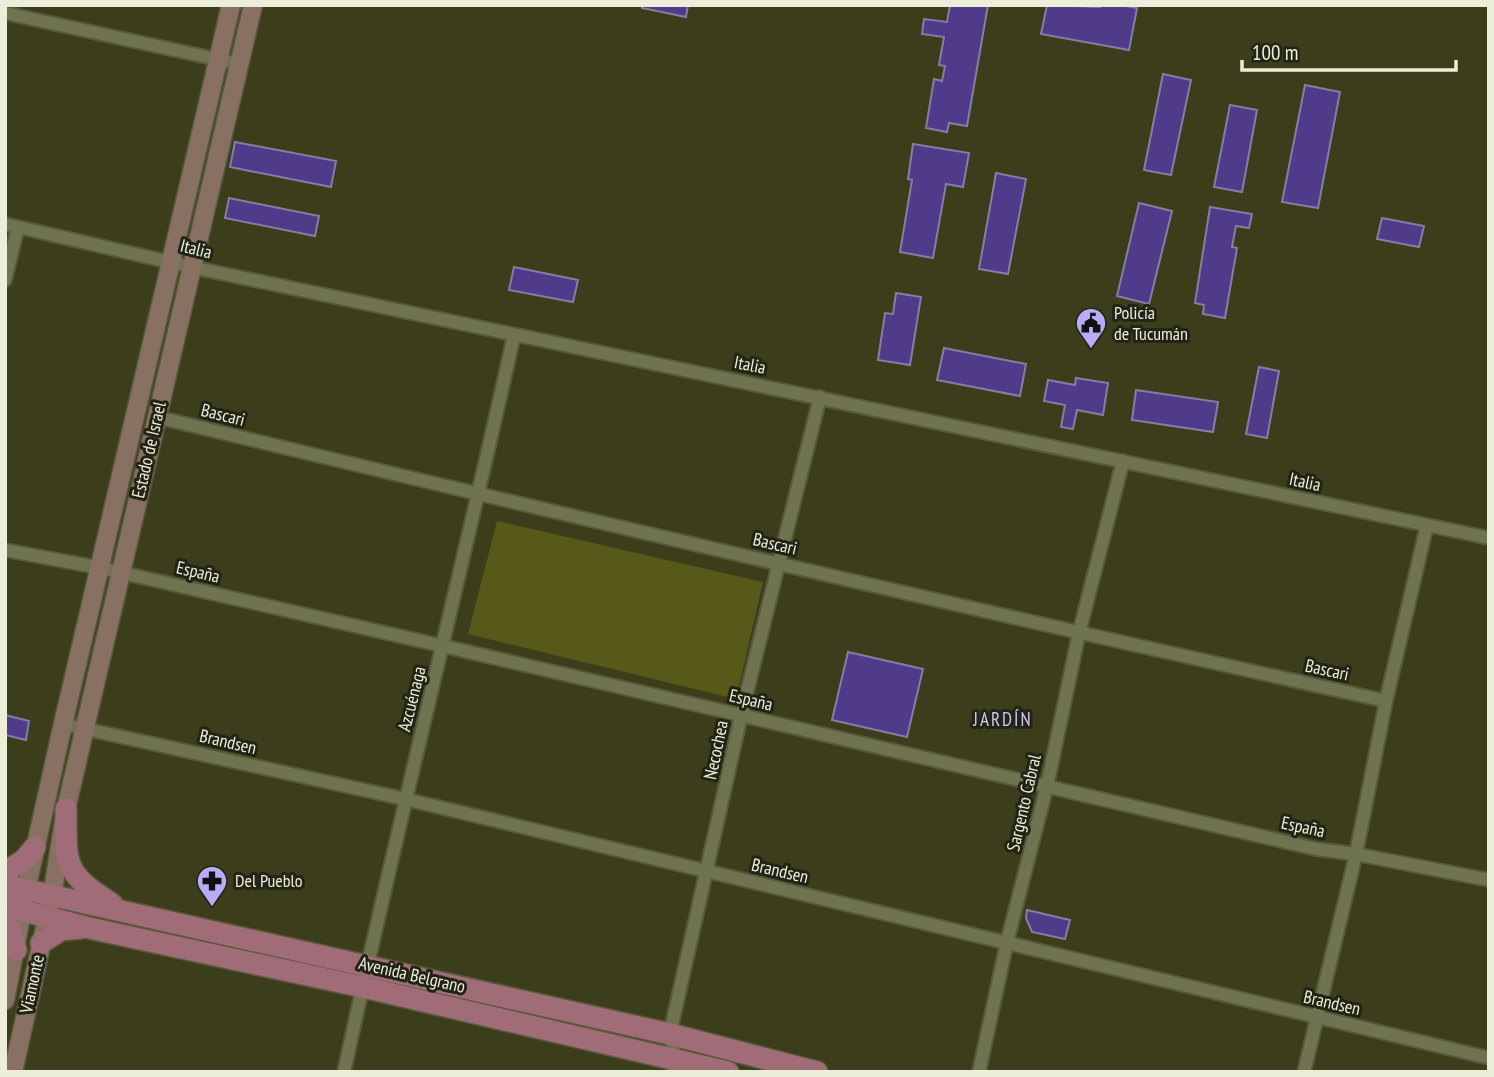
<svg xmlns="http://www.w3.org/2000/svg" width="1494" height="1077" viewBox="0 0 1494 1077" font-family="'PT Sans Narrow',sans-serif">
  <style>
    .green { fill: #565918 }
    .building { fill: #4f3b89; stroke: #847ea2; stroke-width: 2 }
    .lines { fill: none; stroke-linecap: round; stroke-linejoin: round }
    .street-casing { stroke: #57593a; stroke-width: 16 }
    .secondary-casing { stroke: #57593a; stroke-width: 21 }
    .primary-casing { stroke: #57593a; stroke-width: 24 }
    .street { stroke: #70734f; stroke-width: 12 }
    .secondary { stroke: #887063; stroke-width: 18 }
    .primary { stroke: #a06c77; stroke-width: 21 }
    .labels { text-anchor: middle; stroke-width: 6; stroke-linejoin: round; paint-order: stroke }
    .street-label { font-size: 18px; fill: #eceeda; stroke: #222415 }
    .poi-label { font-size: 18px; fill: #eceeda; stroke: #222415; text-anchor: start }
    .neighbourhood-label { font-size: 19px; letter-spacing: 2px; fill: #cfc8f3; stroke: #222415 }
  </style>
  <rect width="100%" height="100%" fill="#3c3e1b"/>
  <polygon class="green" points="497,521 763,582 736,699 468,634"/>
  <g class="building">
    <polygon points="642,5 688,5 686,17 642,8"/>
    <polygon points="950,5 988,5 967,126 949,123 947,132 926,128 934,79 942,81 945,66 939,65 944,37 922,34 924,19 947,22"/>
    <polygon points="1047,5 1100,7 1100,5 1120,5 1137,8 1129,50 1041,34"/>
    <polygon points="1163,74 1191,80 1171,175 1144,170"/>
    <polygon points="1305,85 1340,92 1318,208 1282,202"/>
    <polygon points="1230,105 1257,110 1242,192 1214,187"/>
    <polygon points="235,142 336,161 331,187 230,167"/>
    <polygon points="913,144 969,153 963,187 946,184 933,258 900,252 912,180 908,179"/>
    <polygon points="996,173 1026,179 1008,274 979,269"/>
    <polygon points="229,198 319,216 315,236 225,218"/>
    <polygon points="1139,203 1172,211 1149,304 1117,296"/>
    <polygon points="1210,207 1252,214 1249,228 1236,226 1232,247 1237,248 1225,318 1203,314 1204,305 1195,303"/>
    <polygon points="1382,218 1424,226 1419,247 1377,239"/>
    <polygon points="514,267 578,280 573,302 509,290"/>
    <polygon points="896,293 921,297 910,365 878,360 885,313 893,314"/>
    <polygon points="944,348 1026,364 1020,396 937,380"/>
    <polygon points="1259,367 1279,371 1267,438 1246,434"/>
    <polygon points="1076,378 1108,383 1103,415 1077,410 1073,429 1061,427 1065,405 1044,401 1048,380 1075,385"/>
    <polygon points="1136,390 1218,402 1213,432 1132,420"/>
    <polygon points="848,652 923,669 907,737 832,720"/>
    <polygon points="5,715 29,721 26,740 5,735"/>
    <polygon points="1027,910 1070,920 1065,939 1032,932 1026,918"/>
  </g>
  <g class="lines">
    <g class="street-casing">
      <g id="street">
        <polyline points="5,13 239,64"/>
        <polyline points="5,224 191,267 1489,538"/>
        <polyline points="5,280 18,227"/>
        <path d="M157,417C566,516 975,610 1386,701"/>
        <polyline points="5,550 101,568 443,646 1316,849 1356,854 1489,880"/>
        <polyline points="63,724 405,799 1489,1058"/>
        <path d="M344,1072C397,825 460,581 514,335"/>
        <polyline points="673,1072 675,1059 670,1034 675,1011 741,716 820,397"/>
        <polyline points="979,1072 1007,942 1047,786 1079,633 1123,461"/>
        <polyline points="1304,1072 1356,854 1386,701 1427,525"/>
      </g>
    </g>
    <g class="secondary-casing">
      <g id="secondary">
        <polyline points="5,1000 26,890 63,724 231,5"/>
        <polyline points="13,1072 52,896 66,809 253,5"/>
      </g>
    </g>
    <g class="primary-casing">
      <g id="primary">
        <path d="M66,809C66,866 63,872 112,904"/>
        <polyline points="5,872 24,860 35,847"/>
        <polyline points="5,885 670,1034 817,1072"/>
        <polyline points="5,906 89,928 363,987 728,1072"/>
        <polyline points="5,922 10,930 16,950"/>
        <polyline points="41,943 61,930 81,928"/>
      </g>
    </g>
    <use href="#street" class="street"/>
    <use href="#secondary" class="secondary"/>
    <use href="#primary" class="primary"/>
  </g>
  <defs>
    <g id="civic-pin" transform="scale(1.575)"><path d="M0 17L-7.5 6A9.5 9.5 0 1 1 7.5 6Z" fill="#b9abf7" stroke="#222415"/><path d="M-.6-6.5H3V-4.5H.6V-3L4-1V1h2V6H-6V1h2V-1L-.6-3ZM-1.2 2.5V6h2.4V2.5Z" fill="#111"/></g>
    <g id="pharmacy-pin" transform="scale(1.575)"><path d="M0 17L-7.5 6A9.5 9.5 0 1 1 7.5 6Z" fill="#b9abf7" stroke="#222415"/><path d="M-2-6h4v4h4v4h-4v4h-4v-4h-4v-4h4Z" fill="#111"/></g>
  </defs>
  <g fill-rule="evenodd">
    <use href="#civic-pin" x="1091" y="323"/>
    <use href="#pharmacy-pin" x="212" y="881"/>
  </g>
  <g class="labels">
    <g class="street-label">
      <text transform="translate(196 249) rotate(14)" y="6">Italia</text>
      <text transform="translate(750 365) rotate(11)" y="6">Italia</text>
      <text transform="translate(223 415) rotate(14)" y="6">Bascari</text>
      <text transform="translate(149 450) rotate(-77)" y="6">Estado de Israel</text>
      <text transform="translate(1305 482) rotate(12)" y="6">Italia</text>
      <text transform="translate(775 544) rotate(13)" y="6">Bascari</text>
      <text transform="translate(198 572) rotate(13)" y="6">España</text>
      <text transform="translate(1327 670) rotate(12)" y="6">Bascari</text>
      <text transform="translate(412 699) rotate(-76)" y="6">Azcuénaga</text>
      <text transform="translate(751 700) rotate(13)" y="6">España</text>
      <text transform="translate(228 742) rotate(13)" y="6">Brandsen</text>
      <text transform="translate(716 750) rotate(-78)" y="6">Necochea</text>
      <text transform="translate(1024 803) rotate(-77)" y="6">Sargento Cabral</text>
      <text transform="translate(1303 827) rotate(12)" y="6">España</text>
      <text transform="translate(780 871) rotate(13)" y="6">Brandsen</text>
      <text transform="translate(412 975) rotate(13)" y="6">Avenida Belgrano</text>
      <text transform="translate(32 984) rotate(-78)" y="6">Viamonte</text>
      <text transform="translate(1332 1003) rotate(13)" y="6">Brandsen</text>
    </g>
    <g class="poi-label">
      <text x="1114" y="319">Policía<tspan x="1114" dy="21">de Tucumán</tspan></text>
      <text x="235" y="887">Del Pueblo</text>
    </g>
    <g class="neighbourhood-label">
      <text x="1003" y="726">JARDÍN</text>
    </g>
  </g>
  <rect width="1494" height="1077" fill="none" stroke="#eceeda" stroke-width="14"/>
  <path d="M1242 60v10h214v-10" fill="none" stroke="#eceeda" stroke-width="3.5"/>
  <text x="1252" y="60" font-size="21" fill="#eceeda" stroke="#222415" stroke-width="5" paint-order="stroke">100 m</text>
</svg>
